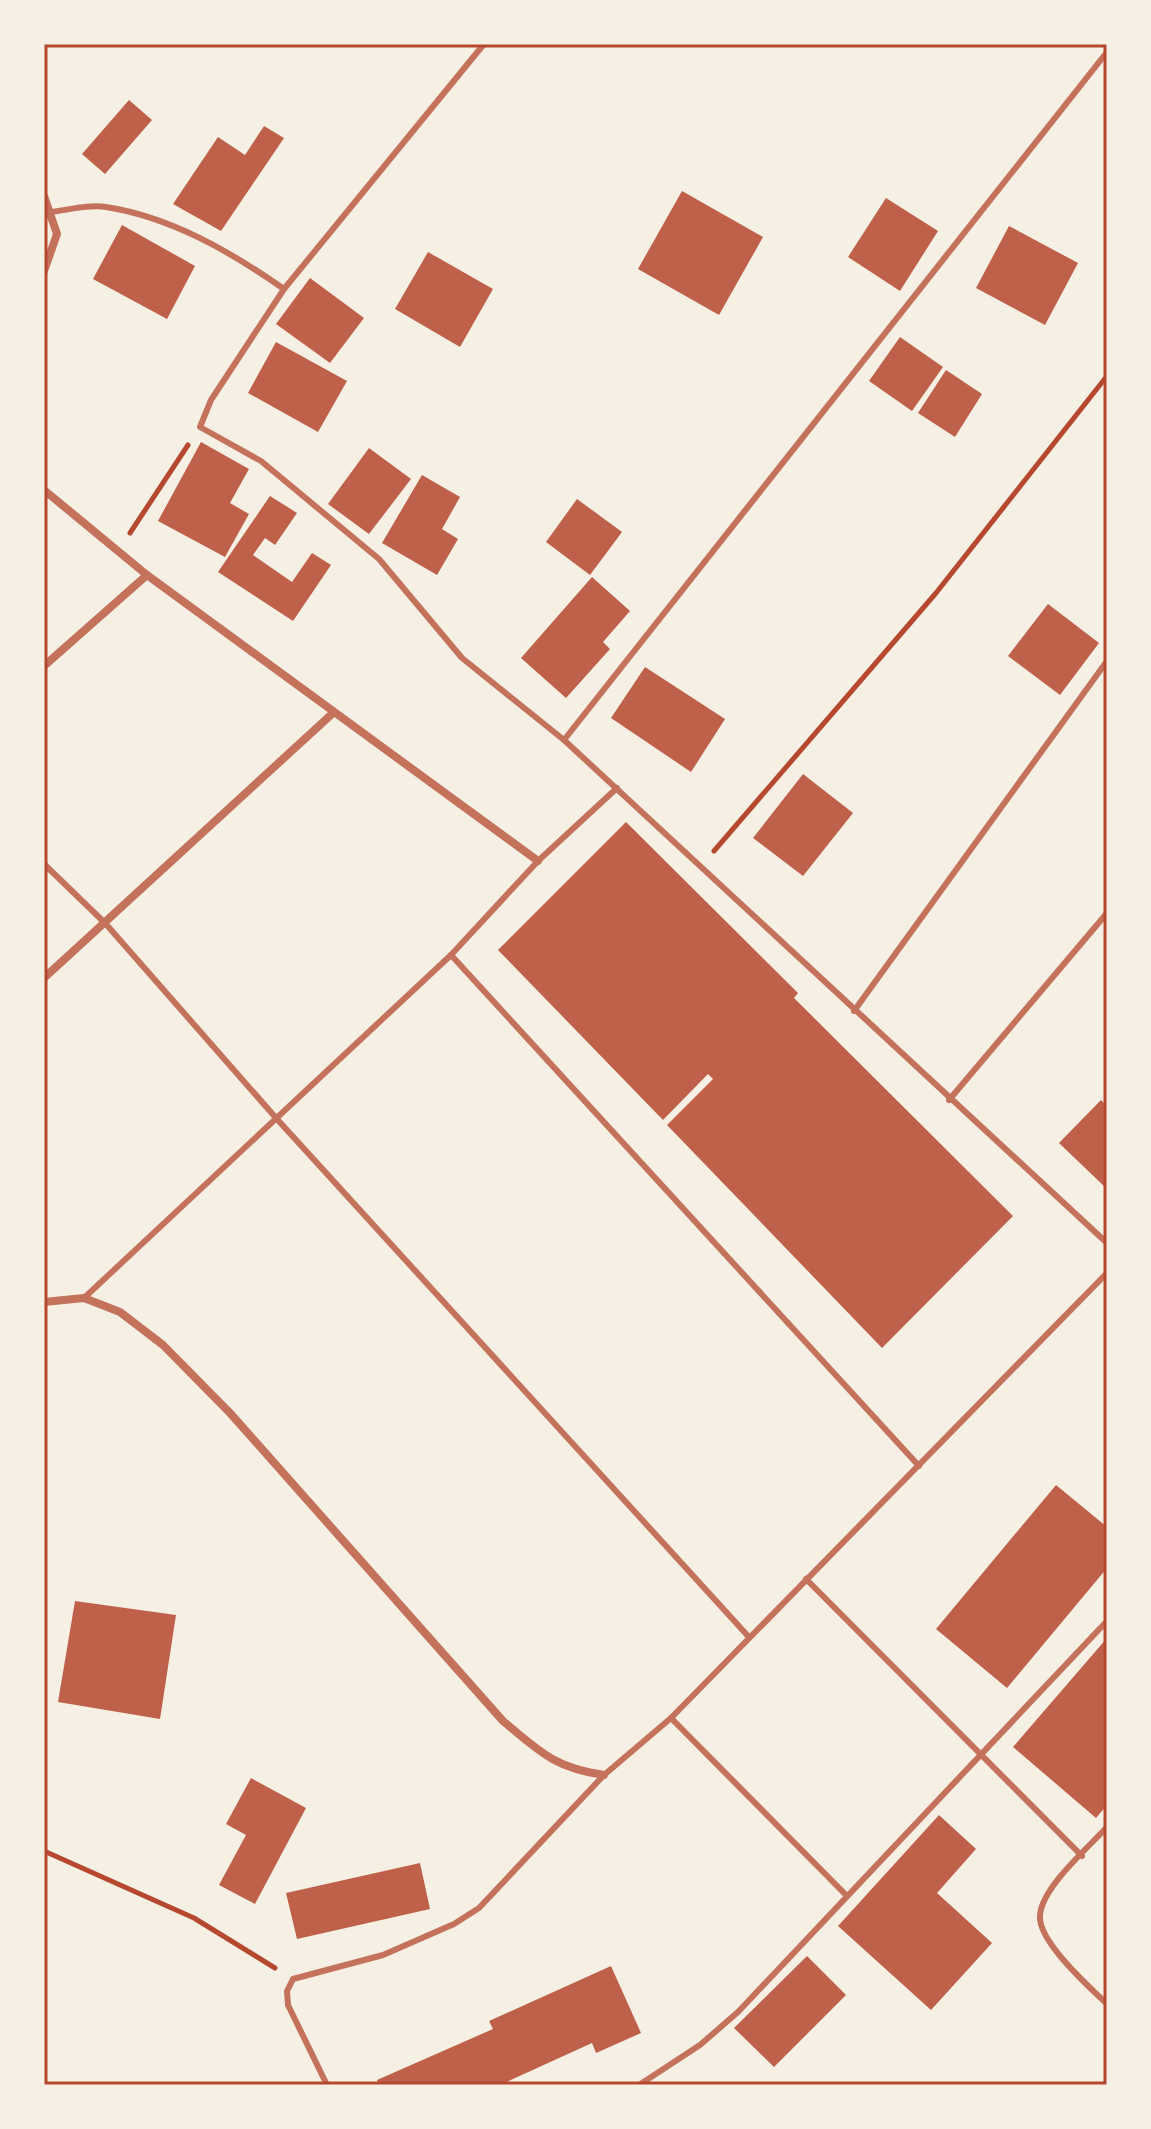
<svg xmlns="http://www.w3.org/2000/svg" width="1151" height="2129" viewBox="0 0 1151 2129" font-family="'Fira Sans',sans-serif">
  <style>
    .building { fill: #bf614a }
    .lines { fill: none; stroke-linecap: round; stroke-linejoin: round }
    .path { stroke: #b5482f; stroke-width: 5 }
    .service { stroke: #c5725c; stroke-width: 6 }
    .minor { stroke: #c5725c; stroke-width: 8 }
    .neatline { fill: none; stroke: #b5482f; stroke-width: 3 }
  </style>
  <rect width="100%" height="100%" fill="#f6efe4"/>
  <g class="building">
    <polygon points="129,100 152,120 105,174 82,154"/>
    <polygon points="264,126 284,138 221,231 173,204 218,137 245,155"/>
    <polygon points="682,191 763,237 719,315 638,269"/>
    <polygon points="886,198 938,231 900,291 848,257"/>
    <polygon points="122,225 195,266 167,319 93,279"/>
    <polygon points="1009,226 1078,263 1045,325 976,288"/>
    <polygon points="428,252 493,289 460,347 395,309"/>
    <polygon points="310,278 364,318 330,363 276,324"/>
    <polygon points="900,337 943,367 912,411 869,381"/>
    <polygon points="276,342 347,381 318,432 248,393"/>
    <polygon points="946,370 982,394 955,437 918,413"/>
    <polygon points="201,442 249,469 230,503 249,514 225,557 158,521"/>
    <polygon points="369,448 411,479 369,534 328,504"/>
    <polygon points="422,475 460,497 442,529 458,539 437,575 382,543"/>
    <polygon points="270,496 297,513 275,545 265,538 253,555 292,582 312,553 331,565 293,621 218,572"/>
    <polygon points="577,499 622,532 590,575 546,542"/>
    <polygon points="592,577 630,611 603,642 610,649 566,698 521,658"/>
    <polygon points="1048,604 1099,643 1060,695 1008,656"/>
    <polygon points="645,667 725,719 691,772 611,718"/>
    <polygon points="803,774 853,813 803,876 753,838"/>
    <polygon points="626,822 798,993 794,998 1013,1216 882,1348 667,1125 713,1079 708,1074 663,1120 498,950"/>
    <polygon points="1101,1100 1107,1106 1107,1189 1059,1143"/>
    <polygon points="1056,1485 1107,1527 1107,1568 1007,1688 936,1629"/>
    <polygon points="75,1601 176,1615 160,1719 58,1702"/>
    <polygon points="1107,1638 1107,1805 1096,1818 1013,1747"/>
    <polygon points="251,1778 306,1808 255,1904 219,1885 246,1835 226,1824"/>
    <polygon points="939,1815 976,1849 937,1893 992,1943 931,2010 838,1926"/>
    <polygon points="420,1863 430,1909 297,1939 286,1893"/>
    <polygon points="807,1956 846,1995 774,2067 734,2028"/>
    <polygon points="611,1966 641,2033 596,2053 592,2043 500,2085 379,2085 377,2080 493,2029 489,2021"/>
  </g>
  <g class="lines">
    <g class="path">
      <polyline points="130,533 188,445"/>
      <polyline points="714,851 936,593 1107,376"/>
      <polyline points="44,1851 194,1918 275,1968"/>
    </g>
    <g class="service">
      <polyline points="484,44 284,289 211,400 200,427 261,461 379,559 462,658 564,740 1107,1243"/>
      <path d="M51,212C68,210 89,204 106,207C171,217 231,252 284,289"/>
      <polyline points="564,740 1107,52"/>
      <polyline points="44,864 105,923 276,1118 748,1636"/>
      <polyline points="451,955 919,1466"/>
      <polyline points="854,1011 1107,661"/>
      <polyline points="949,1100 1107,913"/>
      <polyline points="84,1298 451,955 538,861 617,788"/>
      <polyline points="806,1579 1082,1856"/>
      <polyline points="671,1718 846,1895"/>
      <path d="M1107,1827C1088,1848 1041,1888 1040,1916C1038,1941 1089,1987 1107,2004"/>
      <polyline points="327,2085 288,2005 287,1991 293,1979 383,1955 454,1924 479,1908 604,1775 671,1718 1107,1273"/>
      <polyline points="639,2085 700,2045 738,2012 1107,1621"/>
    </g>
    <g class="minor">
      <polyline points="44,196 57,234 44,271"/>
      <polyline points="44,490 147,575 538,861"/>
      <polyline points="44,666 147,575"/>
      <polyline points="44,978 333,713"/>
      <path d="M44,1302L84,1298L120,1312L163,1345L230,1413L503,1721C540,1752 555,1768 604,1775"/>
    </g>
  </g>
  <rect width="1151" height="2129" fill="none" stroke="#f6efe4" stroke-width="92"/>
  <rect x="46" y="46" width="1059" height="2037" class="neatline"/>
</svg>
